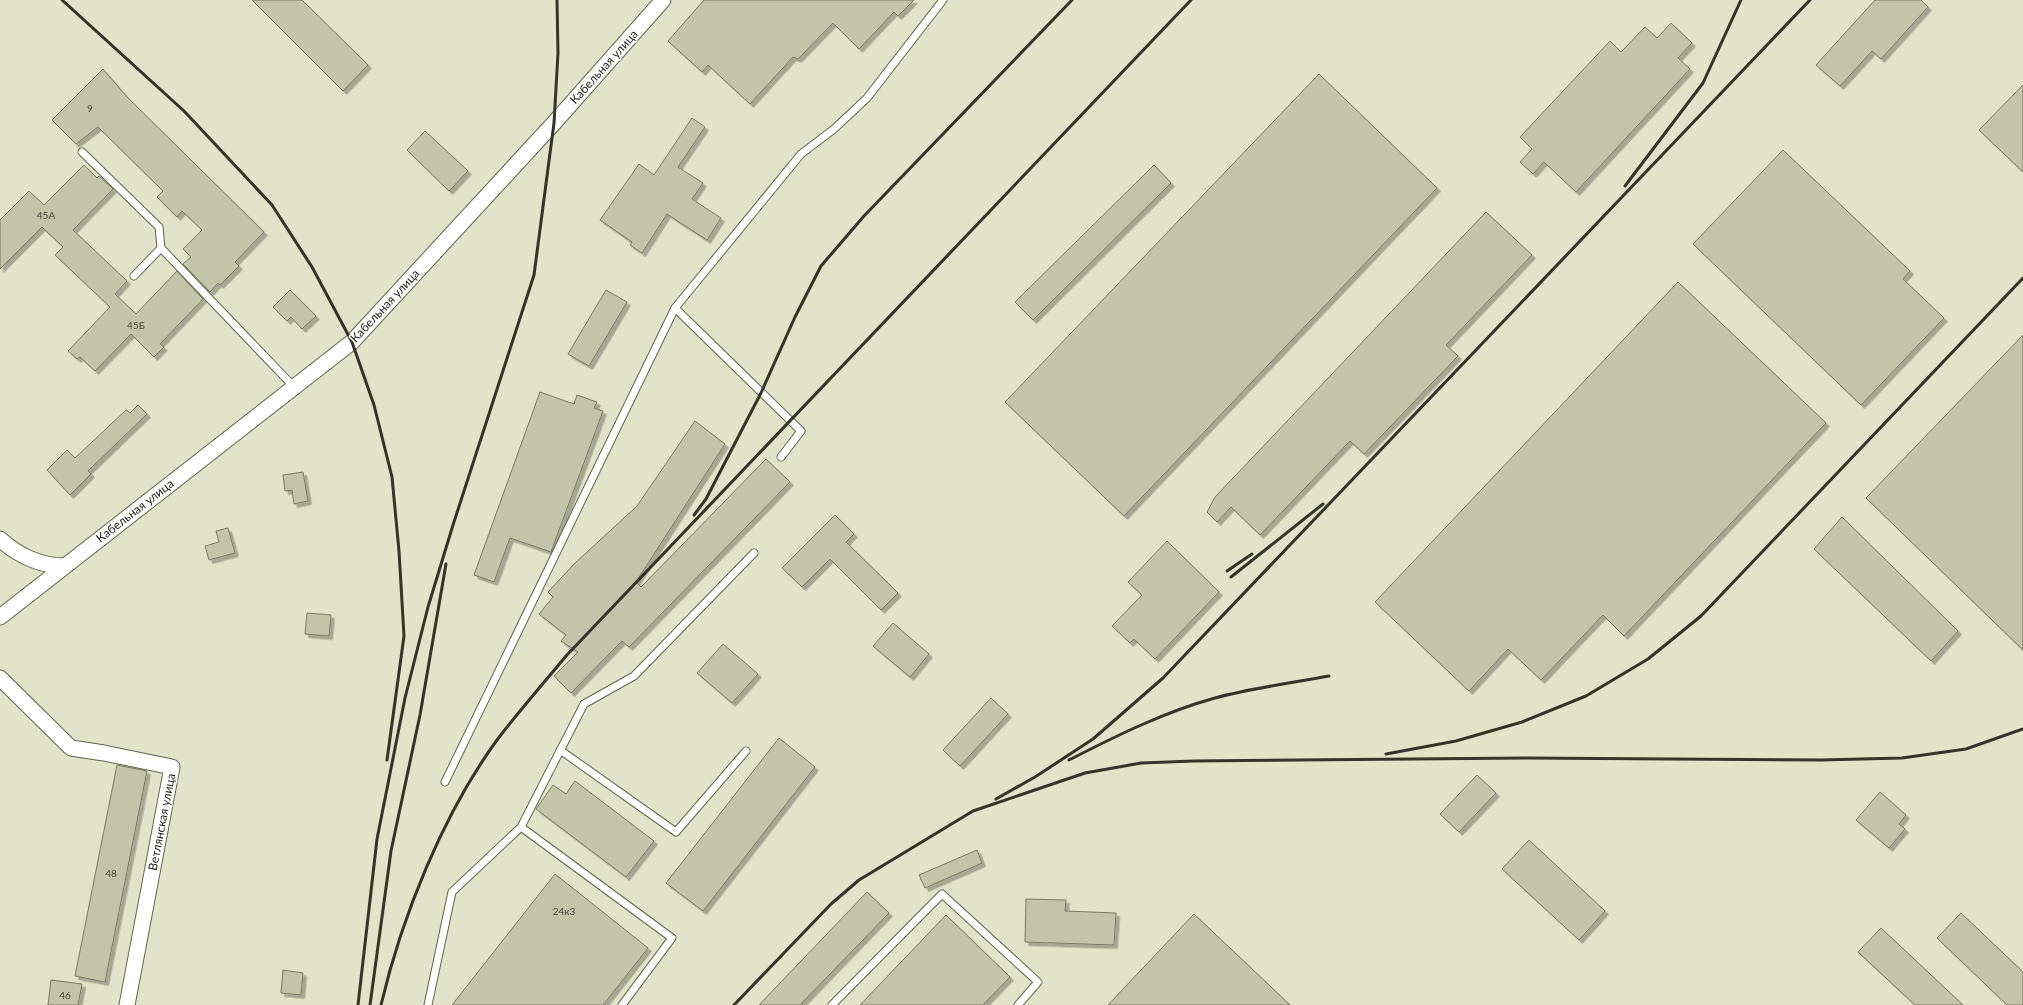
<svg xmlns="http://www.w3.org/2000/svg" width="2023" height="1005" viewBox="0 0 2023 1005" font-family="Lato,sans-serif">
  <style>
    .building { fill: #c3c5aa; stroke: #787a60; filter: url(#shadow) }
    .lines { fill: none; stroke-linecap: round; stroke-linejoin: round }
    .lane-casing { stroke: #62644b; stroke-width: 9 }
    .street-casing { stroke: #62644b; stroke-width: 17 }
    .lane { stroke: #fff; stroke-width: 7 }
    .street { stroke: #fff; stroke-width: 15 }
    .rail { stroke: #333528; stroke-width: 3 }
    .labels { text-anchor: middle; stroke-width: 3; stroke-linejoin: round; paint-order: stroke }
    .number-label { font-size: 10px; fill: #444536 }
    .street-label { font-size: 12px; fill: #191a10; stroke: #fff }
  </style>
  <defs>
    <filter id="shadow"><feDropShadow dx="3.5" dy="3.5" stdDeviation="0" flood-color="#0004"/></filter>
  </defs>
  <rect width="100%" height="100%" fill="#e1e4c8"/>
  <g class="building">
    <polygon points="252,0 302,0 368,65 343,91"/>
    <polygon points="704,0 914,0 898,16 894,12 859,49 833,23 798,59 793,57 750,104 708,65 702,72 668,41"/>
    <polygon points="1875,0 1921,0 1928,7 1881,59 1872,51 1840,86 1816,65"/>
    <polygon points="1671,23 1692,43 1678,58 1690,69 1576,192 1544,162 1533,174 1520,162 1532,149 1520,137 1610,41 1621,52 1645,27 1657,38"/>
    <polygon points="103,69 127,97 264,232 235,262 239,266 220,285 218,283 210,292 183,264 191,257 183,249 202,230 182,211 177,217 157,197 163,191 98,127 76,144 52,120"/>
    <polygon points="1319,74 1437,188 1124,516 1005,402"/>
    <polygon points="2023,85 2023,172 1979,130"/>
    <polygon points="692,118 705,127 678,167 703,183 692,199 721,218 707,240 667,214 642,253 630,245 632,242 600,220 639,164 654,175"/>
    <polygon points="425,131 468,171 449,191 407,150"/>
    <polygon points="1783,150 1910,271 1903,279 1944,318 1861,405 1693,244"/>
    <polygon points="84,165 97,178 99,176 113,189 73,230 127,281 115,294 136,314 177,271 203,299 160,344 164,347 154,357 131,334 95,371 80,357 77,359 68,351 110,307 55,255 63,247 42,227 0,269 0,220 29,191 44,205"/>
    <polygon points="1154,165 1171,183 1033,320 1015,302"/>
    <polygon points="1486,212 1532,255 1446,345 1458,356 1364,454 1350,441 1260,535 1231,507 1217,522 1207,512 1215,497"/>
    <polygon points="1678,282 1826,423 1624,636 1603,615 1541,680 1508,649 1469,691 1375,602"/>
    <polygon points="290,290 316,316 302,329 291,317 287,321 273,307"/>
    <polygon points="606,290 627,302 589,366 568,354"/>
    <polygon points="2023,335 2023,650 1866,498"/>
    <polygon points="540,392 574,404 577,395 597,402 594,408 603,411 551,552 510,538 494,582 474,575"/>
    <polygon points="138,405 147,414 88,471 91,474 70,495 47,470 67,450 75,458 126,410 130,413"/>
    <polygon points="695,421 725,444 636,582 641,587 766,459 790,482 629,647 622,641 571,693 554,676 578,652 561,641 566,635 539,614 553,597 548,592 574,564 637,506"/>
    <polygon points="303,472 308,501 294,504 292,490 285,491 283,475"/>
    <polygon points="835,515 854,534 846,542 898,593 881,610 830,559 802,587 782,568"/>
    <polygon points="1842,517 1958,631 1931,661 1814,549"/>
    <polygon points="228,528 235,553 209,560 205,546 219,542 216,531"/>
    <polygon points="1167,541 1219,592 1155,659 1134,639 1130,643 1112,626 1142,595 1128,582"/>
    <polygon points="307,613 331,615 329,636 305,634"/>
    <polygon points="893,623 929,654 910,677 873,646"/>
    <polygon points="723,644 758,674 732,703 697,673"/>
    <polygon points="991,698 1008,714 960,766 943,750"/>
    <polygon points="779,738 815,767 703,911 666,883"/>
    <polygon points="117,765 147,771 105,982 75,976"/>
    <polygon points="1477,775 1496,793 1459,832 1440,814"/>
    <polygon points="575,781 654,841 626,877 536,809 553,785 566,794"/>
    <polygon points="1880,792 1906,815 1899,824 1905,829 1889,848 1856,820"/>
    <polygon points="1529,840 1605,911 1579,940 1502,869"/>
    <polygon points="977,850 982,863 925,888 919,875"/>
    <polygon points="555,874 648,948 603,1005 452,1005"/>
    <polygon points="867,892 889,913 800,1005 759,1005"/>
    <polygon points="1026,899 1066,900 1065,911 1116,913 1114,945 1025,942"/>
    <polygon points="1961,913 2023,972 2023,1005 2007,1005 1937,938"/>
    <polygon points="1194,914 1290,1005 1108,1005"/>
    <polygon points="946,915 1010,977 983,1005 860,1005"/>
    <polygon points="1881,928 1963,1005 1915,1005 1858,952"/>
    <polygon points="283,970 303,973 301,995 281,993"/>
    <polygon points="51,980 82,984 78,1005 48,1005"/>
  </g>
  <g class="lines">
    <g class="lane-casing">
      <g id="lane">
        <polyline points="82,152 159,227 161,248 295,388"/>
        <polyline points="134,276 161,248"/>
        <polyline points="675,308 801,431 781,457"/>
        <polyline points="560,750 676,832 746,751"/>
        <polyline points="445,782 675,308 801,154 834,129 867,98 943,0"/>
        <polyline points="521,827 584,704 634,676 754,553"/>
        <polyline points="428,1005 452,892 521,827 672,938 622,1005"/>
        <polyline points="832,1005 942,894 1038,982 1018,1005"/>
      </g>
    </g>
    <g class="street-casing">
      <g id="street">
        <path d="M0,539C17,555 40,566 65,566"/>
        <polyline points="0,617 352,342 554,123 663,0"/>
        <polyline points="0,678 71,748 104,753 172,767 127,1005"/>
      </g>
    </g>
    <use href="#lane" class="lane"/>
    <use href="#street" class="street"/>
    <g class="rail">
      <polyline points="62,0 184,111 272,205 312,267 352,342 374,405 392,477 399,551 404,636 387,760"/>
      <polyline points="1625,186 1703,83 1741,0"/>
      <polyline points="694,515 706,499 761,393 795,317 821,266 864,216 1072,0"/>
      <polyline points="1227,571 1252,554"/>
      <polyline points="1231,577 1323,504"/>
      <polyline points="1386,754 1456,741 1522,722 1586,696 1648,659 1701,616 2023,278"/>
      <path d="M1069,760C1116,736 1164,712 1215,698C1252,688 1291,683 1329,676"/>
      <polyline points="996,799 1035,777 1093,739 1163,678 1810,0"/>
      <polyline points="358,1005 377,839 405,698 428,607 453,525 534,275 554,123 558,53 557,0"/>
      <polyline points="370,1005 391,851 420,715 446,564"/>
      <path d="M381,1005C402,916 443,814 497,740C519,711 543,684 566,656L1191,0"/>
      <polyline points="734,1005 831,904 859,880 973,811 1085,773 1141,763 1194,761 1526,758 1821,760 1902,758 1966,749 2023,729"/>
    </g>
  </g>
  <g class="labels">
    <g class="number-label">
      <text x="90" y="112">9</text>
      <text x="46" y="219">45А</text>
      <text x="136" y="329">45Б</text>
      <text x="111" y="877">48</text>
      <text x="564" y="915">24к3</text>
      <text x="65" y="999">46</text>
    </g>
    <g class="street-label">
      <text transform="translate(604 67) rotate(-48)" y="4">Кабельная улица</text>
      <text transform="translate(385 306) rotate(-47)" y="4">Кабельная улица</text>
      <text transform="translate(135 511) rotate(-38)" y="4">Кабельная улица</text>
      <text transform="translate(162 822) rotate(-79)" y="4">Ветлянская улица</text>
    </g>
  </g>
</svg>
